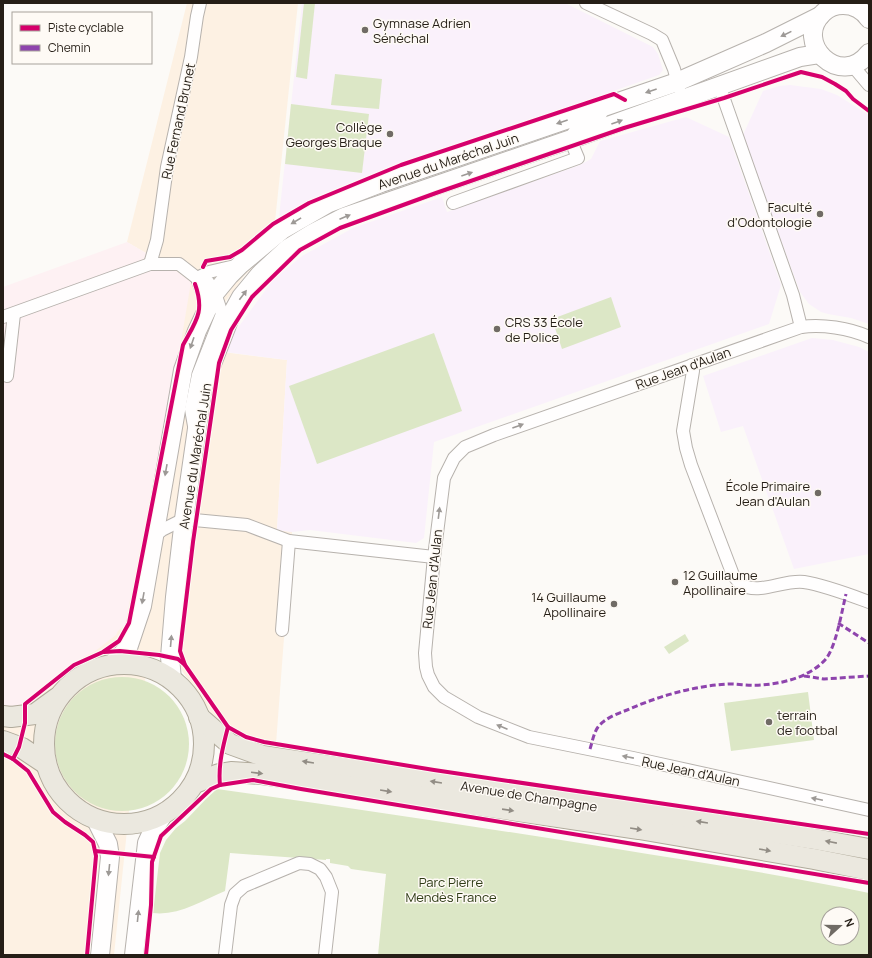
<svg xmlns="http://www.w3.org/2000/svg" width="872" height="958" viewBox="0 0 872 958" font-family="Manrope,sans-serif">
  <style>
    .built { fill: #fdf1e3 }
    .industrial { fill: #fef1f3 }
    .education { fill: #faf1fb }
    .green { fill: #dce7c6; fill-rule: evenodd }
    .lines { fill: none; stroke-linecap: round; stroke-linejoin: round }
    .street-casing { stroke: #b7b2ad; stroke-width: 14 }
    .secondary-casing { stroke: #b7b2ad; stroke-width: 20 }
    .primary-casing { stroke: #b0aa9b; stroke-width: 22 }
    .street { stroke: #fffefe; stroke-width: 12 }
    .secondary { stroke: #fffefe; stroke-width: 18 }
    .primary { stroke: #ebe8df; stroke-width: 20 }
    .quiet { stroke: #8e44ad; stroke-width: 3; stroke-dasharray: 6 3; stroke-linecap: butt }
    .cycleway-casing { stroke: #fefaf5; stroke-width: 6 }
    .cycleway { stroke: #d6006c; stroke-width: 4 }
    .oneway { fill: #9d9996 }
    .oneway2 { fill: #928d85 }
    .poi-dot { fill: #706b65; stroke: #fefaf5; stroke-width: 1.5 }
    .labels { text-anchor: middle; stroke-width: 3; stroke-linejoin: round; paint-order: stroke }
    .poi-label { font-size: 13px; fill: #251e16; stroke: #fefaf5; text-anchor: start }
    .street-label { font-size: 13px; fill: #251e16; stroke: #fefaf5 }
    .park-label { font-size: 13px; fill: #2e3b15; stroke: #fefaf5 }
  </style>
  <rect width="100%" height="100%" fill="#fcfaf7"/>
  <polygon class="built" points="187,3 298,3 272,250 245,275 210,323 199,349 287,360 277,530 292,532 276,744 246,737 216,720 178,665 149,654 136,744 114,955 3,955 3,718 125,625 175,270 127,242"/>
  <polygon class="industrial" points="127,242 175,270 191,282 182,336 125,625 118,631 116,635 94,652 83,657 3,718 3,287"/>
  <g class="education">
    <polygon points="302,3 565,3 653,47 658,54 663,70 659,75 330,191 300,205 279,217"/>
    <polygon points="790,85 821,89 837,95 869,115 869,324 851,318 828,314 821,312 809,304 800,292 743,135 763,91 779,86"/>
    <polygon points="686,117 729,137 781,285 769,324 434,442 424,538 416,543 310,530 292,532 277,530 287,360 226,352 234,333 273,280 302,256 353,228 442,197 447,212 580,165 591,159 600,141"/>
    <polygon points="812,338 833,340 859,347 869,352 869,554 794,569 743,426 721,432 703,376"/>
  </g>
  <g class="green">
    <polygon points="304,3 315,3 307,79 296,77"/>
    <polygon points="335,74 382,79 379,109 331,105"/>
    <polygon points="291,104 369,114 362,173 285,164"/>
    <polygon points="611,297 621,327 562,349 552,319"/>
    <polygon points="434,333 462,411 317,464 289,386"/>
    <polygon points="685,634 689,641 669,654 664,647"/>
    <circle cx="122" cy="744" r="67"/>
    <polygon points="808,692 814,740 731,751 724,703"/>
    <path d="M217,789C349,808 480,827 611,848C697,862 783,875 869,893V955H378L386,874L351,869L348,866L330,863V859H326V860L230,853L225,891C202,901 178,916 153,913L160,853L166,840L176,828L185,821L206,799ZM828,914H852V938H828Z"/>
  </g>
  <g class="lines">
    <g class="street-casing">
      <g id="street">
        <polyline points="586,3 652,34 662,40 674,69 679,88"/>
        <polyline points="852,65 869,85"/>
        <polyline points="719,85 793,295 801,327"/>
        <polyline points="453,203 578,158 570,139 576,129 601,114"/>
        <polyline points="150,264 157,240 167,167 191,57 197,16 200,3"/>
        <polyline points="197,278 209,272 239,265"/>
        <polyline points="197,278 208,308"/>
        <polyline points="3,317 150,264 179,264 197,278 208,282 215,293 222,314 198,375 191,409 194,426"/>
        <path d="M869,337C849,328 822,324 801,327L494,435L465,447L454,458L444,478L434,557L425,653L426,667L428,675L434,687L444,697L478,717L529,737L633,758L869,810"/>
        <path d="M692,365L693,371L683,431L686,448L691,465L733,575C736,578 738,582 741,584C758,596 784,579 804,582C824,585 850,595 869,602"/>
        <polyline points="7,376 14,314"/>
        <polyline points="155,535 162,530 184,519 247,525 289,541 434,557"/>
        <polyline points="282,630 289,541"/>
        <polyline points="225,955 231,905 235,894 244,886 299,863 310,864 320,869 326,877 332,892 325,955"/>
      </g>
    </g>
    <g class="secondary-casing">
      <g id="secondary">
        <path d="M869,19C863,10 853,5 843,5C835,5 828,8 823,13C792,42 840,90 869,53"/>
        <polyline points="111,665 128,648 142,606 183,370 197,331 215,293 229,276 241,264 282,230 329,203 381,183 677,82 766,43 820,16"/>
        <polyline points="172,680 170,657 175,597 184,519 203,387 231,315 241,297 260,274 287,249 313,233 344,217 580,136 800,57 819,54"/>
        <polyline points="96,820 108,844 110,857 100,955"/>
        <polyline points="134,955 147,843 152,832 163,815"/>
      </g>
    </g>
    <g class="primary-casing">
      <g id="primary">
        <circle cx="124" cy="744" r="80"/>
        <polyline points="3,716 11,717 35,714 57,698"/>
        <polyline points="199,717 230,744 263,756 809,838 869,849"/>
        <polyline points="3,741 22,748 46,764"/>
        <polyline points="195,783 219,774 231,772 262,774 375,790 639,829 814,859 869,870"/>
      </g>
    </g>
    <use href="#street" class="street"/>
    <use href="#secondary" class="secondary"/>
    <use href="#primary" class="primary"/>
    <g class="quiet">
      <polyline points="838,623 869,643"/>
      <polyline points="804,676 824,679 869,676"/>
      <path d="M590,749C592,743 594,732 598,727C605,718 617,714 627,710C659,696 693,686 729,684C740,684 751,686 762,685C785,683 809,677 825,660C836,648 842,610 846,594"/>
    </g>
    <g class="cycleway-casing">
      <g id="cycleway">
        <polyline points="869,111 853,99 846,91 835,84 822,77 801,72 724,98 624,128 436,193 340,228 300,250 252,297 231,330 219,363 193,542 180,651 185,665 228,727 246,737 264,742 434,770 869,834"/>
        <polyline points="203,267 206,261 230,257 242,250 273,224 309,203 401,165 614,94 625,100"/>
        <polyline points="104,652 120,651 159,655 178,659 185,665"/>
        <polyline points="3,754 13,759 28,771 53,812 65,822 85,835 93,842 96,856 87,955"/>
        <path d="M13,759L19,747L25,723V704L74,665L103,652L119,641L129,623L183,345C196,321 205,312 195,284"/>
        <path d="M220,785C218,765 223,746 228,727"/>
        <polyline points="95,851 154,857"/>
        <polyline points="146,955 151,905 152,862 161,836 211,789 220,785 253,780 301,789 869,883"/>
      </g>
    </g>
    <use href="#cycleway" class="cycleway"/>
  </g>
  <defs><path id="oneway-solid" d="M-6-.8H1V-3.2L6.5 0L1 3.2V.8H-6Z"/></defs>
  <g class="oneway">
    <use href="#oneway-solid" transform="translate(786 34) rotate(154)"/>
    <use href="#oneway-solid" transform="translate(651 91) rotate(161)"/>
    <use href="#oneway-solid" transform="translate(562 122) rotate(161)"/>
    <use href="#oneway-solid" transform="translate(617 122) rotate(-20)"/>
    <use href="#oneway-solid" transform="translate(467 174) rotate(-19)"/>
    <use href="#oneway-solid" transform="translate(345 217) rotate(-23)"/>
    <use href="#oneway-solid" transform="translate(296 221) rotate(149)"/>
    <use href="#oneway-solid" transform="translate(243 295) rotate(-53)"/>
    <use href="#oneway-solid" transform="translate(192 343) rotate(109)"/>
    <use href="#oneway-solid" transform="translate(518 426) rotate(-20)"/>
    <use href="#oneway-solid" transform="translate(166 470) rotate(100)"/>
    <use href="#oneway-solid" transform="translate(439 513) rotate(-83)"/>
    <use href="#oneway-solid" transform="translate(143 598) rotate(100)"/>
    <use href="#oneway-solid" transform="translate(171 641) rotate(-85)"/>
    <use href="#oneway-solid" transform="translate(502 727) rotate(-157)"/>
    <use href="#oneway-solid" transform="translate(628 757) rotate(-169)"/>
    <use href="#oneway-solid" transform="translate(817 799) rotate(-168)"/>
    <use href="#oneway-solid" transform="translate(109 870) rotate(96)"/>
    <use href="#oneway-solid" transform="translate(138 916) rotate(-84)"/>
  </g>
  <g class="oneway2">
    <use href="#oneway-solid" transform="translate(308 762) rotate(-171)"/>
    <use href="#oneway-solid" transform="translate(257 773) rotate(7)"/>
    <use href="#oneway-solid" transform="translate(436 782) rotate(-171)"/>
    <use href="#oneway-solid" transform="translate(386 791) rotate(9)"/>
    <use href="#oneway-solid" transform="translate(508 810) rotate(8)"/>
    <use href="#oneway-solid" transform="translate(702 822) rotate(-171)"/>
    <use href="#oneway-solid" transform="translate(636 829) rotate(9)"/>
    <use href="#oneway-solid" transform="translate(831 842) rotate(-169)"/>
    <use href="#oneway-solid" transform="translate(765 850) rotate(10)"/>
  </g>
  <g class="poi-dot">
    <circle cx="365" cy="30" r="4"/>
    <circle cx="390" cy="134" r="4"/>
    <circle cx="820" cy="214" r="4"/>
    <circle cx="497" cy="329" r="4"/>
    <circle cx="818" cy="493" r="4"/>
    <circle cx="675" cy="582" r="4"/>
    <circle cx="614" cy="604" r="4"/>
    <circle cx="769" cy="722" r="4"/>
  </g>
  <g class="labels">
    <g class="poi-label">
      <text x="373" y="28">Gymnase Adrien<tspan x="373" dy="15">Sénéchal</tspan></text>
      <text x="382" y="132" text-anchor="end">Collège<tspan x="382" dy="15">Georges Braque</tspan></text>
      <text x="812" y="212" text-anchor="end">Faculté<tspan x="812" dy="15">d'Odontologie</tspan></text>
      <text x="505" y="327">CRS 33 École<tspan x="505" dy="15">de Police</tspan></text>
      <text x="810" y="491" text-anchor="end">École Primaire<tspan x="810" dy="15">Jean d'Aulan</tspan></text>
      <text x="683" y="580">12 Guillaume<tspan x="683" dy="15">Apollinaire</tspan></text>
      <text x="606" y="602" text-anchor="end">14 Guillaume<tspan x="606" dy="15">Apollinaire</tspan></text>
      <text x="777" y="720">terrain<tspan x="777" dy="15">de footbal</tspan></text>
    </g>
    <g class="street-label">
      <text transform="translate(178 121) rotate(-78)" y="5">Rue Fernand Brunet</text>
      <text transform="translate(448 161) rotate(-19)" y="5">Avenue du Maréchal Juin</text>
      <text transform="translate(683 368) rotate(-20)" y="5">Rue Jean d'Aulan</text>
      <text transform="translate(195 456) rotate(-81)" y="5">Avenue du Maréchal Juin</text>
      <text transform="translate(432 579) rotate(-84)" y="5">Rue Jean d'Aulan</text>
      <text transform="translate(691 771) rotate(12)" y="5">Rue Jean d'Aulan</text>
      <text transform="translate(529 796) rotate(9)" y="5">Avenue de Champagne</text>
    </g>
    <g class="park-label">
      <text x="451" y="887">Parc Pierre<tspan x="451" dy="15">Mendès France</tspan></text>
    </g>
  </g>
  <rect width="872" height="958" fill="none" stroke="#251e16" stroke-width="8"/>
  <rect x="12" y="12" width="140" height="52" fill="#fefaf5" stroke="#a7a29c"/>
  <rect x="20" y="25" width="20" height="6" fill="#d6006c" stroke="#a7a29c"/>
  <text x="48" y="32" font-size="12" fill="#251e16">Piste cyclable</text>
  <rect x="20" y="45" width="20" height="6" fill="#8e44ad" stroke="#a7a29c"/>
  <text x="48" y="52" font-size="12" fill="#251e16">Chemin</text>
  <g transform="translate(840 926) rotate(69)"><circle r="19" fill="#fefaf5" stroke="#a7a29c"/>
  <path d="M0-3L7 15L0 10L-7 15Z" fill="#706b65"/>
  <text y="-6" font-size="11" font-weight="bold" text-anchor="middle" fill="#251e16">N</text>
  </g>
</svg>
